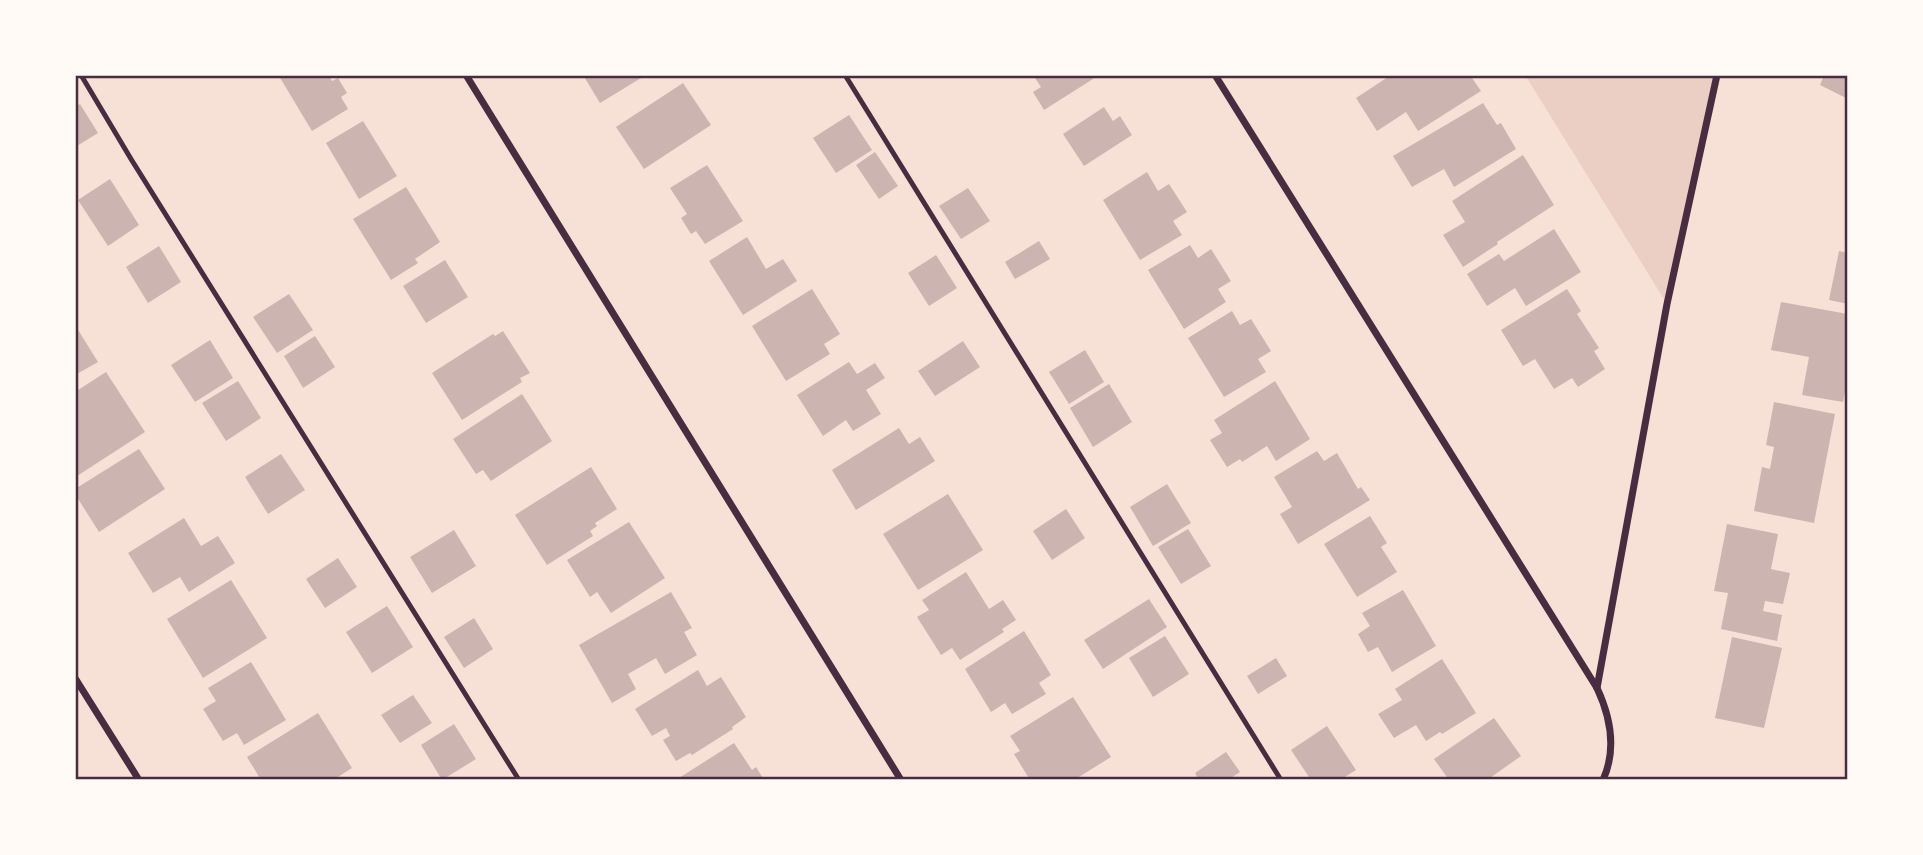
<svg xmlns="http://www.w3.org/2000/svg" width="1923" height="855" viewBox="0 0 1923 855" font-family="'Roboto Serif',serif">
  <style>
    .green { fill: #ebcfc5 }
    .building { fill: #ccb4b1 }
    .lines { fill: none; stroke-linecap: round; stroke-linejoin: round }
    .service { stroke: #4a2c40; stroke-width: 5 }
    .minor { stroke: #4a2c40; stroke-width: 7 }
    .neatline { fill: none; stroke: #4a2c40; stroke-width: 2.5 }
  </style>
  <rect width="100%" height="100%" fill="#f7e1d7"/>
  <polygon class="green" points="1525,75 1717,75 1667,304"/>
  <g class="building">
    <polygon points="281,75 329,75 332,81 338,78 347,93 341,97 348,109 312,131 279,76"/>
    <polygon points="583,75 646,75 600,103"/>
    <polygon points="1033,75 1090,75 1093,79 1044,110 1033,92 1041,87"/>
    <polygon points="1391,75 1395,77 1398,75 1470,75 1481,91 1418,131 1406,112 1377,131 1356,98"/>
    <polygon points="1817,75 1848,75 1848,99 1820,85 1823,78"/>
    <polygon points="683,83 711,125 644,169 616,127"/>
    <polygon points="1483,103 1497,125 1501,123 1516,149 1454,187 1444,169 1412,187 1393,156"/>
    <polygon points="80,104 98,133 77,146 75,143 75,107"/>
    <polygon points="1104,107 1113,121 1120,116 1132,135 1084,166 1063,134"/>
    <polygon points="849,115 872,150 836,173 813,138"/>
    <polygon points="363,121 397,176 359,199 326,143"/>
    <polygon points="875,152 898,186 879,199 856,165"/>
    <polygon points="1523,155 1554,205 1497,242 1498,244 1463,267 1443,235 1465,222 1452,201"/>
    <polygon points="707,165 743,221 705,244 696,231 691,234 681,218 687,214 670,188"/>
    <polygon points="1147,172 1158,191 1169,184 1187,212 1173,221 1182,235 1140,260 1103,200"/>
    <polygon points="110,179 139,225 108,246 78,200"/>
    <polygon points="406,187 440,242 415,259 418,263 391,280 353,219"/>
    <polygon points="968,188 990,221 961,239 939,206"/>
    <polygon points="1554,229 1581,272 1526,306 1515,288 1487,306 1467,274 1499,254 1504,261"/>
    <polygon points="747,237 766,269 783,259 797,281 743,315 709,261"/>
    <polygon points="1039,241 1050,259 1015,279 1005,262"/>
    <polygon points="1190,245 1198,258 1211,249 1231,281 1218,289 1226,302 1184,329 1148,270"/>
    <polygon points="159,246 181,282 148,303 126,267"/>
    <polygon points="1839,251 1848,253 1848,304 1829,300"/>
    <polygon points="936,255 957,288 929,306 908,273"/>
    <polygon points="445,260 468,297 426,323 403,286"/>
    <polygon points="812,289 840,334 824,344 830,354 786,381 752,326"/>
    <polygon points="1567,289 1581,311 1577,314 1599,348 1594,351 1605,369 1578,387 1572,378 1554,389 1535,359 1523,366 1501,330"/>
    <polygon points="289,294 313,330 277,353 253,317"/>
    <polygon points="1781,302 1848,314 1848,376 1843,402 1802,395 1809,357 1771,350"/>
    <polygon points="1232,311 1240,325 1251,319 1271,351 1258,359 1266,372 1224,397 1188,338"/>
    <polygon points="75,325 98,362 75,375"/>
    <polygon points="503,331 530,373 520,378 522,382 462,420 432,373 493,334 495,336"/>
    <polygon points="315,336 335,367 303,388 284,356"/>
    <polygon points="210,340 233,378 195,402 171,365"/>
    <polygon points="963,341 980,367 935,396 918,371"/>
    <polygon points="1085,350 1104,382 1069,404 1049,372"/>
    <polygon points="849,362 857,374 875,363 885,378 866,390 881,414 853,431 846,420 823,436 797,395"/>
    <polygon points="106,372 145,432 77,476 75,392"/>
    <polygon points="238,381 261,418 226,441 202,403"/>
    <polygon points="1275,381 1310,439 1276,461 1267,446 1242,462 1240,459 1227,467 1210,440 1222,433 1214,420"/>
    <polygon points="1109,384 1132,422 1093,447 1070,408"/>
    <polygon points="522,394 552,441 491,481 483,470 476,474 453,439"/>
    <polygon points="1774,402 1835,414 1814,523 1754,511 1762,467 1770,469 1774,447 1766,445"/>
    <polygon points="899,428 909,444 920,437 935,461 856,510 832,470"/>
    <polygon points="139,449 165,489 99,532 75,494 75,489"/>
    <polygon points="1317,451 1324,461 1337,453 1358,489 1361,487 1370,500 1298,544 1280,514 1292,507 1274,477"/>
    <polygon points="281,454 305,490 268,514 245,477"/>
    <polygon points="591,467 617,509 595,523 597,526 590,531 593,536 547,565 515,515"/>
    <polygon points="1167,484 1191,523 1153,546 1130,507"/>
    <polygon points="948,494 983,550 918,590 883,534"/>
    <polygon points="1066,509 1085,538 1052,560 1033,531"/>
    <polygon points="1370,516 1387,543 1381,547 1397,572 1357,597 1324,544"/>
    <polygon points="184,518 201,546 218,536 235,563 189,592 180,577 153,593 128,553"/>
    <polygon points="629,522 665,578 611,613 597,592 590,597 567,560"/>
    <polygon points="1727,524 1778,534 1771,569 1790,573 1783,604 1765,601 1763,611 1782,615 1777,641 1721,629 1728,593 1714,591"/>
    <polygon points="1188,529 1211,566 1181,584 1158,547"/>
    <polygon points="454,530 476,566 432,593 410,557"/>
    <polygon points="338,558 357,587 325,608 306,579"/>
    <polygon points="966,572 989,609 1003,600 1016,620 1002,629 1004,632 960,660 952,648 941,655 917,617 929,610 922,600"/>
    <polygon points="231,580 267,638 203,678 167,619"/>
    <polygon points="1403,590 1436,646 1392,672 1378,647 1368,652 1358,634 1370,626 1362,613"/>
    <polygon points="671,592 692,628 684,632 697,655 665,674 656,658 628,674 636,689 612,703 579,645"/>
    <polygon points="1149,599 1167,627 1103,669 1084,640"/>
    <polygon points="387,606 413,647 372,673 346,632"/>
    <polygon points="474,618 493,649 464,668 444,637"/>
    <polygon points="1024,631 1051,675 1039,683 1046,694 1012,714 1005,703 991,712 965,669"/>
    <polygon points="1165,636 1189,674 1153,697 1129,658"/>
    <polygon points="1732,637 1782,648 1764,728 1715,718"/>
    <polygon points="1276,658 1287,676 1258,694 1247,676"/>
    <polygon points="1442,659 1476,713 1442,734 1440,732 1426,741 1416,725 1394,738 1378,714 1402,700 1395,689"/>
    <polygon points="251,662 286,720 244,745 237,733 223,741 203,709 216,701 208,688"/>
    <polygon points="698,670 707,686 721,677 746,717 732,727 733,729 692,755 690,753 676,761 663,740 670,736 666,728 652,736 635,709"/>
    <polygon points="413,695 432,723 400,743 381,715"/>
    <polygon points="1073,697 1111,757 1074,780 1030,780 1014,754 1020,751 1010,736"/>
    <polygon points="318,713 352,768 333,780 261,780 247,757"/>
    <polygon points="1494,718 1521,756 1487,780 1449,780 1434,759"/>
    <polygon points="454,724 476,759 442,780 421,745"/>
    <polygon points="1327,726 1356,770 1340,780 1311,780 1291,750"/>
    <polygon points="734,743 752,770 756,767 764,780 681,780 679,778"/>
    <polygon points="1226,752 1240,772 1228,780 1199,780 1195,773"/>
  </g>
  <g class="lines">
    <g class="service">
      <polyline points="81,75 131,159 519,780"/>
      <polyline points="845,75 1281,780"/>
    </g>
    <g class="minor">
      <polyline points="466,75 901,780"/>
      <path d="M1215,75L1597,688C1611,718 1617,749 1603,780"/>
      <polyline points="75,678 139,780"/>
      <polyline points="1597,688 1667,304 1717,75"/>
    </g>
  </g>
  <rect width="1923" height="855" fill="none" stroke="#fffaf5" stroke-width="154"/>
  <rect x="77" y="77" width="1769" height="701" class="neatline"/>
</svg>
